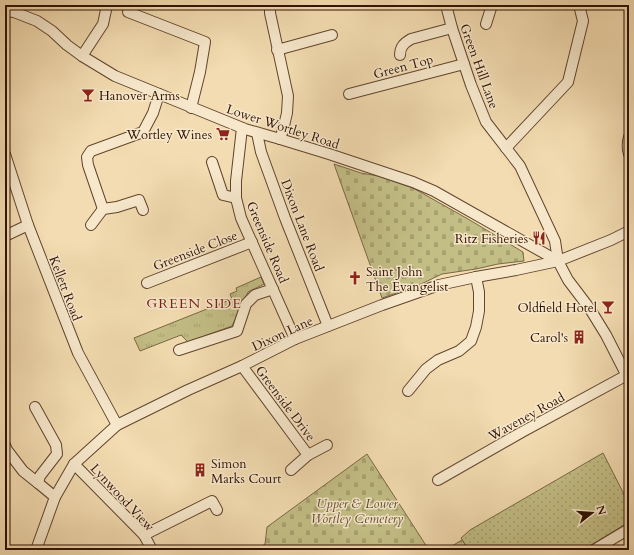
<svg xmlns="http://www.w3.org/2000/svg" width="634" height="555" viewBox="0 0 634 555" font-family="Cardo,serif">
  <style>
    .grass { fill: url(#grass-tufts); stroke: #7a6844 }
    .cemetery { fill: url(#cemetery-stones); stroke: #7a6844 }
    .garden { fill: url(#garden-dots); stroke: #7a6844 }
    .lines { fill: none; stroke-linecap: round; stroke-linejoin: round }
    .minor-casing { stroke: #61442d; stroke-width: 12 }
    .minor { stroke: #f7e8cc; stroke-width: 10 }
    .labels { text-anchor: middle; stroke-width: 3; stroke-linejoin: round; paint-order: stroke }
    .street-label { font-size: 13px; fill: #301101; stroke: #f7e8cc }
    .poi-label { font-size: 13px; fill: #301101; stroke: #f7e8cc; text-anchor: end }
    .park-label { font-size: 13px; font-style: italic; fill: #634e30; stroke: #f7e8cc }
    .neighbourhood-label { font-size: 14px; letter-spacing: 1px; fill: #7a1f14; stroke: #f7e8cc }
  </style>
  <defs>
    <pattern id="grass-tufts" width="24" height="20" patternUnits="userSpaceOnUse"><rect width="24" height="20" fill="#c3be86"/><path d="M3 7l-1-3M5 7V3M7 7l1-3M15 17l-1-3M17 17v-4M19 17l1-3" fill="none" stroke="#a8a272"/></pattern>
    <pattern id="cemetery-stones" width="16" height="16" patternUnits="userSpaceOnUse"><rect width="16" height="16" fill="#c3be86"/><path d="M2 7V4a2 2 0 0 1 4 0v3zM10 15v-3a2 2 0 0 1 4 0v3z" fill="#a8a272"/></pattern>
    <pattern id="garden-dots" width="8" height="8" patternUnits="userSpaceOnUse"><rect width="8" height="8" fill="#c3be86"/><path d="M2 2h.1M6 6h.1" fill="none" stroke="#a8a272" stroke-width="1.8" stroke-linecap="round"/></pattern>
  </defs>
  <rect width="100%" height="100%" fill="#f3dcb1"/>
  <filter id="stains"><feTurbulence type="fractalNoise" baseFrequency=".005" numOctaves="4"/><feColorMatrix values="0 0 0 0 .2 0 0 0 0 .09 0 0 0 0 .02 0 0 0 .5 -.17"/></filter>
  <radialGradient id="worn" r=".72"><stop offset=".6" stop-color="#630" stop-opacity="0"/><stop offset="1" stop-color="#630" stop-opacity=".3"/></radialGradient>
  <polygon class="grass" points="261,277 264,284 248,292 232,326 188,342 181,335 140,351 134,338 232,299 230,294 237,291 236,288"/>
  <g class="cemetery">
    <polygon points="334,164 361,173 378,176 413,188 468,219 523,252 524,261 498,264 476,269 442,274 419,285 382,298"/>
    <polygon points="367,454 429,550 257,550 265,544 267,527"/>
    <polygon points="462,540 469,550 445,550"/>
  </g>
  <polygon class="garden" points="603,453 629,504 629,522 583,550 469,550 461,538 470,530"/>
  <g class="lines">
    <g class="minor-casing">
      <g id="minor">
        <polyline points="270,5 270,13 288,96 287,113 283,130 280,139"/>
        <polyline points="446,5 452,28 471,85 486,122 520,166 555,241 558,261 568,280 590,309 606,335 629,380"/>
        <polyline points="5,11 14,12 37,21 52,31 67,45 82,56 115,76 245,129 280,139 329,154 413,182 434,191 558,261"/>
        <polyline points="128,12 205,42 200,72 191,108"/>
        <polyline points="486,24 492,5"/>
        <polyline points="277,50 332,35"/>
        <path d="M400,55C400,47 404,43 411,39L452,28"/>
        <polyline points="82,56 103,24 106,10 106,5"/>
        <polyline points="349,94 464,64"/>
        <polyline points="242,128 236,181 236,198 241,218 295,339"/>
        <polyline points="257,133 261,152 285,218 328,326"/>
        <path d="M629,137C627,144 627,148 629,154"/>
        <polyline points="506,148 568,82 583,21 579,5"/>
        <polyline points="5,154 28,225 78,353 117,425"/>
        <polyline points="212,162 223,195 236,198"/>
        <polyline points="143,210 139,200 117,207 103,209 88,165 87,157 91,151 143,132 153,113 159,94"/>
        <polyline points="91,225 103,209"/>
        <polyline points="5,236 28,225"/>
        <polyline points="147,283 252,242"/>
        <polyline points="179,350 237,331 246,304 255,295 273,289"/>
        <polyline points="242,366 308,455"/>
        <polyline points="408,391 426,369 438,360 459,351 471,341 476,327 479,311 479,292 476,277"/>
        <polyline points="35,407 56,445 57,454 40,476 38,483 55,497"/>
        <polyline points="5,445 7,450 23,471 38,483"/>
        <polyline points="74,464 144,535 152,550"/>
        <polyline points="291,470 308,455 327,445"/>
        <polyline points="438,480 522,432 627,375"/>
        <polyline points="144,535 212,501 217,510"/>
        <polyline points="36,550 55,497 74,464 117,425 188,390 242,366 295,339 382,305 439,285 476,277 516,270 558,261 611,240 629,231"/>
        <polyline points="594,550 629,529"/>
      </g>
    </g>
    <use href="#minor" class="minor"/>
  </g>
  <defs>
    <g id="bar-bare" transform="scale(1.08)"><path d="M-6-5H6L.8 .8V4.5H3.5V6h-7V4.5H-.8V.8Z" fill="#8f2418" stroke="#f7e8cc" stroke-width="2.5" paint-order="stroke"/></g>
    <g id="supermarket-bare" transform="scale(1.08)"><path d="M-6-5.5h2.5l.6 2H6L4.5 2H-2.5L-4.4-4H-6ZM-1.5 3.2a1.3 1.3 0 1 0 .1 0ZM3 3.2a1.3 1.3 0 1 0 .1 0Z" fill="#8f2418" stroke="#f7e8cc" stroke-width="2.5" paint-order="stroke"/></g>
    <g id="restaurant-bare" transform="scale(1.08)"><path d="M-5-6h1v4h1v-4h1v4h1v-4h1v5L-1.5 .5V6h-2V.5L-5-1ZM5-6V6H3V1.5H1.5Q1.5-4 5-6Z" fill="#8f2418" stroke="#f7e8cc" stroke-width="2.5" paint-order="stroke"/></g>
    <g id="church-bare" transform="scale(1.08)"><path d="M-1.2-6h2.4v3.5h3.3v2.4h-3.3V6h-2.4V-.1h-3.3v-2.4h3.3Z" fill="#8f2418" stroke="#f7e8cc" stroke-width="2.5" paint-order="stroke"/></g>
    <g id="building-bare" transform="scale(1.08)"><path d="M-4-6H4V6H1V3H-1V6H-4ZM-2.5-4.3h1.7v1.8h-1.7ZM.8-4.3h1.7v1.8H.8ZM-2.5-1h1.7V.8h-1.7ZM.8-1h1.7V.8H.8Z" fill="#8f2418" stroke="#f7e8cc" stroke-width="2.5" paint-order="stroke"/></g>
  </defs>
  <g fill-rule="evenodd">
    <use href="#bar-bare" x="88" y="95"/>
    <use href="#supermarket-bare" x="223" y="134"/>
    <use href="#restaurant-bare" x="539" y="238"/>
    <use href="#church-bare" x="355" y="278"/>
    <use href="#bar-bare" x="608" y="307"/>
    <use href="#building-bare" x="579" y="337"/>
    <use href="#building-bare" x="200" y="470"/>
  </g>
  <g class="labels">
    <g class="street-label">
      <text transform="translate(403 66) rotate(-15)" y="5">Green Top</text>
      <text transform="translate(480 66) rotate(70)" y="5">Green Hill Lane</text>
      <text transform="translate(283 126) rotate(18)" y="5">Lower Wortley Road</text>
      <text transform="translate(303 225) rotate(69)" y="5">Dixon Lane Road</text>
      <text transform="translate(268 242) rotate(67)" y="5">Greenside Road</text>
      <text transform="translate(195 250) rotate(-21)" y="5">Greenside Close</text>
      <text transform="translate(66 288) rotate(69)" y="5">Kellett Road</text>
      <text transform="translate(282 333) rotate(-25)" y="5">Dixon Lane</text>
      <text transform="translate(286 403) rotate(53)" y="5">Greenside Drive</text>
      <text transform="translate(526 416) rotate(-29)" y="5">Waveney Road</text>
      <text transform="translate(123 497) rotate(47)" y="5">Lynwood View</text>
    </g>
    <g class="poi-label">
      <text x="99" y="100" text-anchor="start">Hanover Arms</text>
      <text x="212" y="139">Wortley Wines</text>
      <text x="528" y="243">Ritz Fisheries</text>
      <text x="366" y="276" text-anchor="start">Saint John<tspan x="366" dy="15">The Evangelist</tspan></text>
      <text x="597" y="312">Oldfield Hotel</text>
      <text x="568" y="342">Carol's</text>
      <text x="211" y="468" text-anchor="start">Simon<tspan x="211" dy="15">Marks Court</tspan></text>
    </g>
    <g class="park-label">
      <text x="357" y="508">Upper &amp; Lower<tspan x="357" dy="15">Wortley Cemetery</tspan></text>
    </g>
    <g class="neighbourhood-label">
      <text x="194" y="308">GREEN SIDE</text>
    </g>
  </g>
  <rect width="634" height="555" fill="none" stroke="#f3dcb1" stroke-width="20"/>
  <rect x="6" y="6" width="622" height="543" fill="none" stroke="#301101" stroke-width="2"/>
  <rect x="10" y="10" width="614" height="535" fill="none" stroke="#301101"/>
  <g transform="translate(592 513) rotate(73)" stroke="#f7e8cc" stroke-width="3" paint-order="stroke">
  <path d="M0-3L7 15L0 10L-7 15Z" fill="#301101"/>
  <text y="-6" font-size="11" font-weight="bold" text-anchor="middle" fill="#301101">N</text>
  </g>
  <rect width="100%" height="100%" filter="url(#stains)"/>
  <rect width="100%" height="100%" fill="url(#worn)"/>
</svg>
